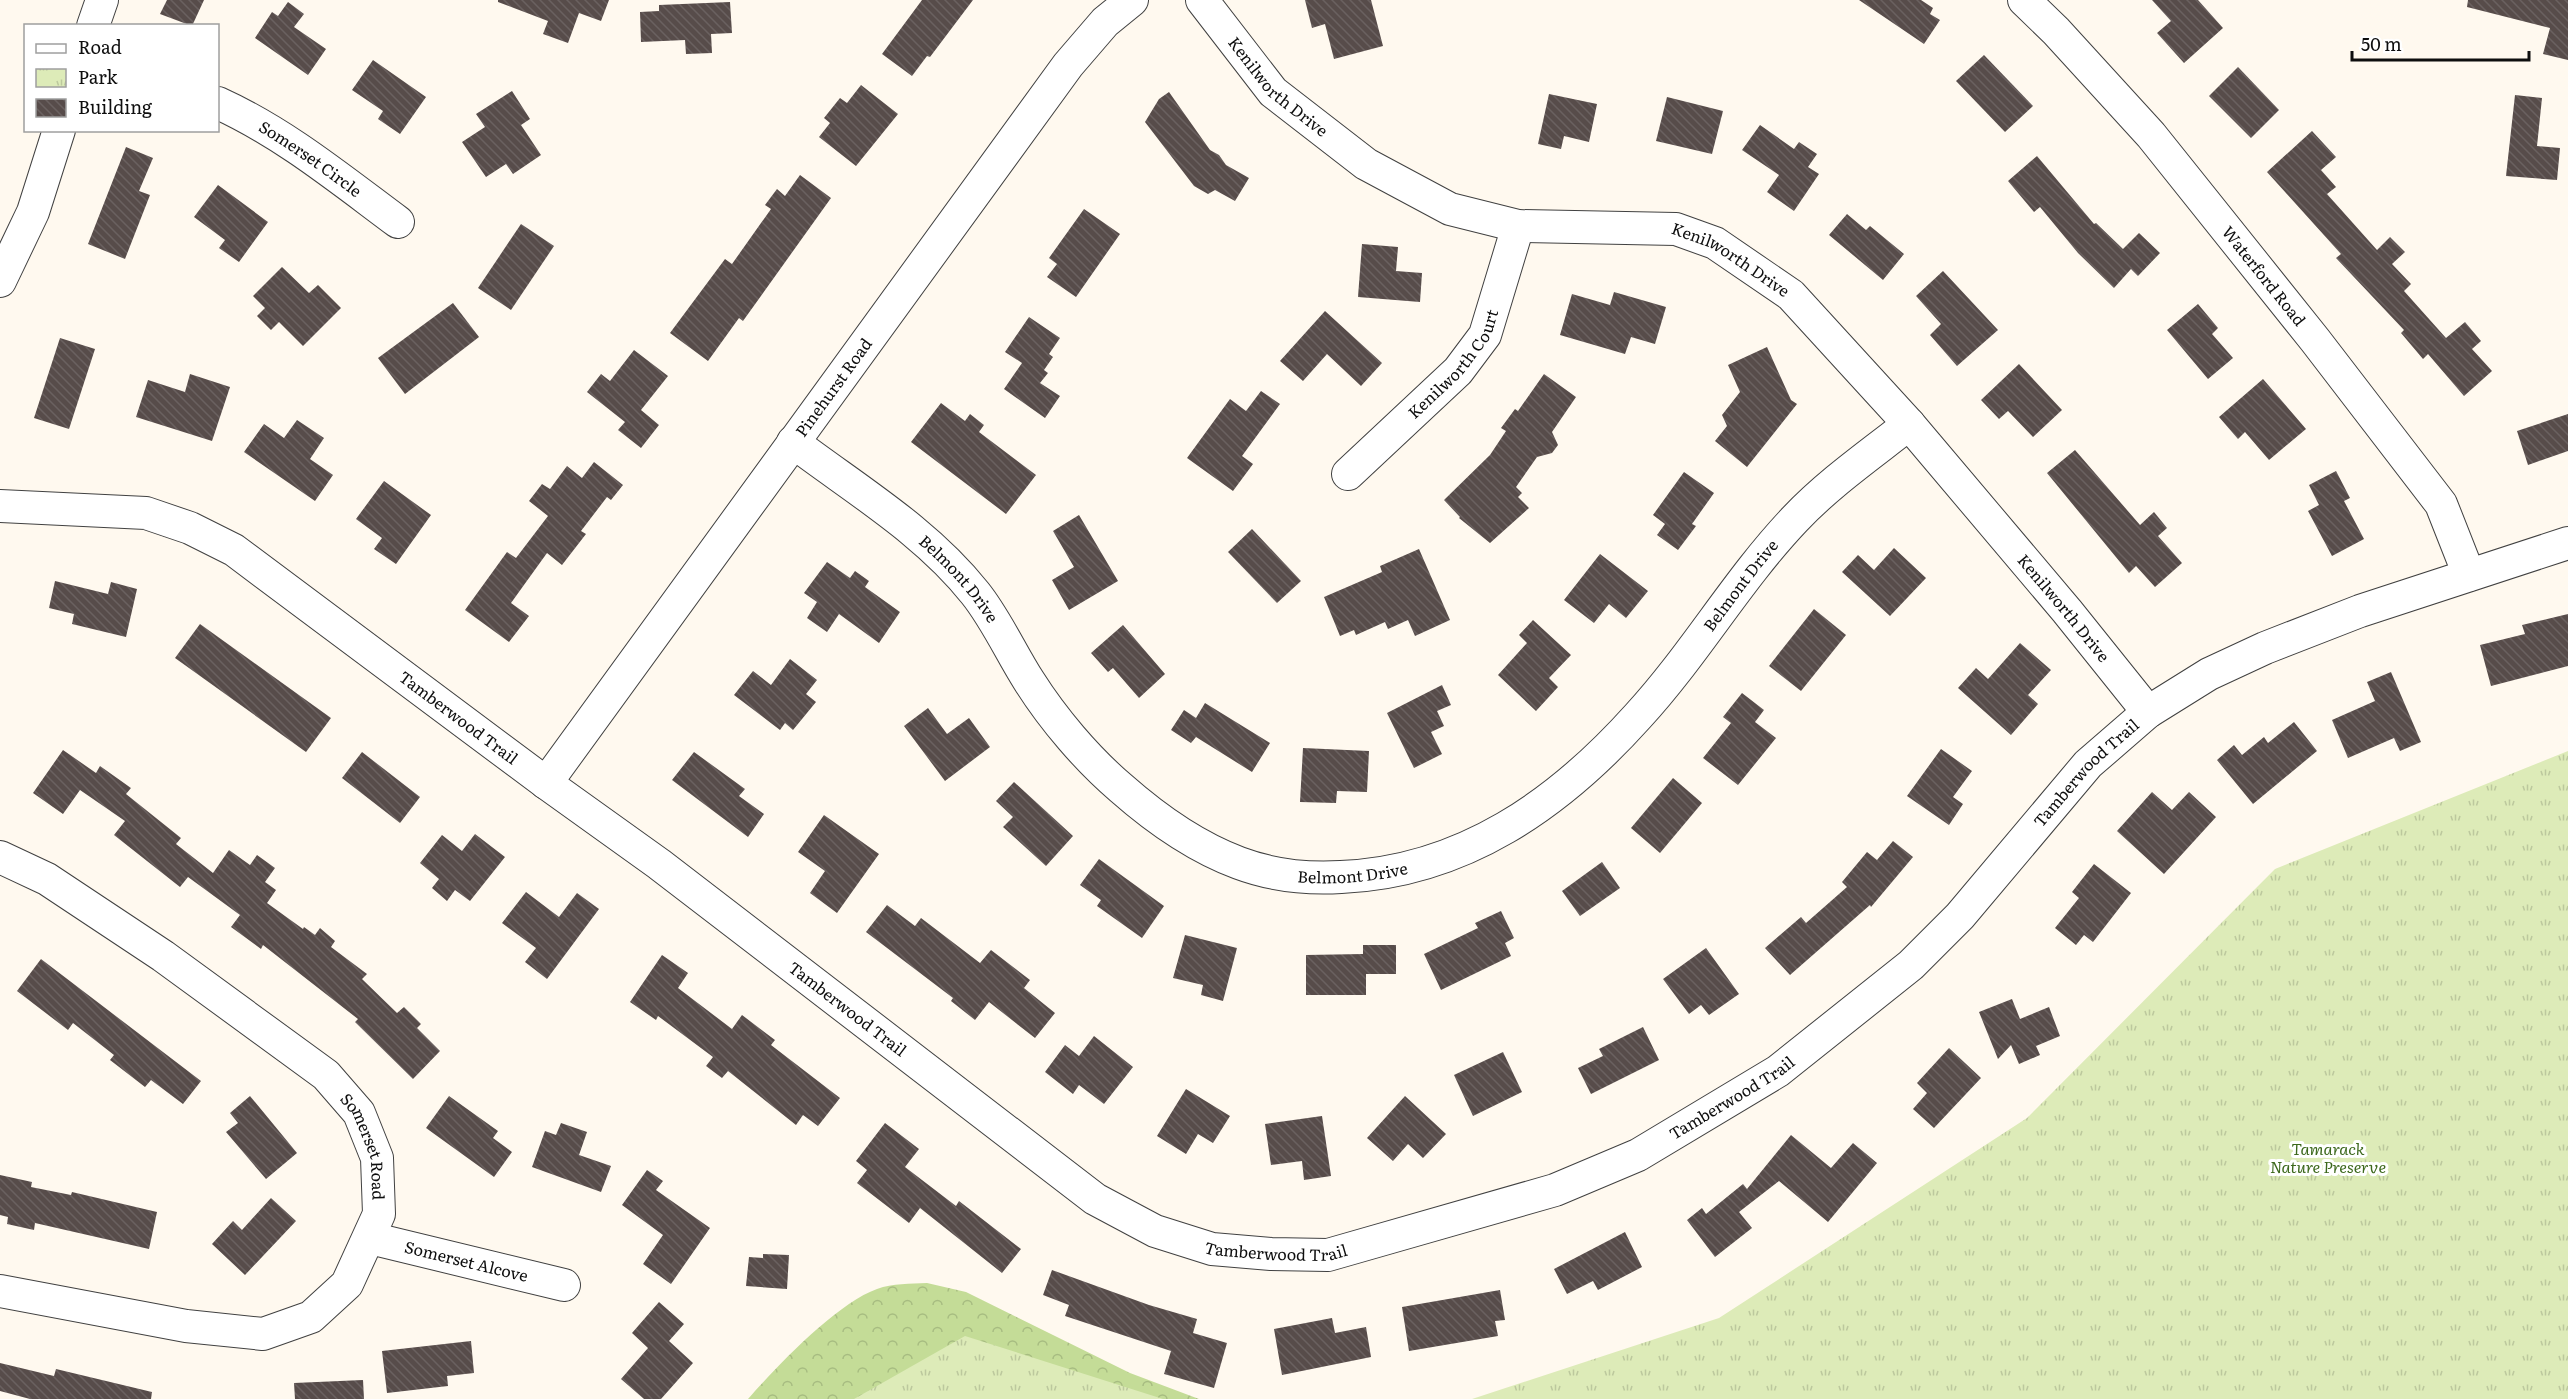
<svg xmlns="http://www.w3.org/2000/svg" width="2568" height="1399" viewBox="0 0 2568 1399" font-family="Literata,serif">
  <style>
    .forest { fill: url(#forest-crowns) }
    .park { fill: url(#park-tufts) }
    .building { fill: url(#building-back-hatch) }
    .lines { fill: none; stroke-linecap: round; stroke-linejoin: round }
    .minor-casing { stroke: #414141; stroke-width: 34 }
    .minor { stroke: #fff; stroke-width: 32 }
    .labels { text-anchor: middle; stroke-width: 6; stroke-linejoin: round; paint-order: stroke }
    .street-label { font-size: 16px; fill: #0e0e0e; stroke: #fff }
    .park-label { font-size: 16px; font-style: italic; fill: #3c681c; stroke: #fff }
  </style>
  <defs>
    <pattern id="forest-crowns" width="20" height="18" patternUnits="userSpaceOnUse" patternTransform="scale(1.5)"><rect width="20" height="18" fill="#c4dc97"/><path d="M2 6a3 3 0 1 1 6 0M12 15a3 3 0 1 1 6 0" fill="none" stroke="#a7bc81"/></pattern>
    <pattern id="park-tufts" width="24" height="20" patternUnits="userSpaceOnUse" patternTransform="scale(1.5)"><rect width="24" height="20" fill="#ddebb8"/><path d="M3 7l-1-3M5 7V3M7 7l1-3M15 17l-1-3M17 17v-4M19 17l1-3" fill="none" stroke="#bcc89d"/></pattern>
    <pattern id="building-back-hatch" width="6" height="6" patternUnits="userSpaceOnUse" patternTransform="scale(1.5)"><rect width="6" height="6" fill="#574c4a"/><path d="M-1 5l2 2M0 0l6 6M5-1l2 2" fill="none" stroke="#6a6160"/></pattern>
  </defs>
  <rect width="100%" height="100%" fill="#fff9ef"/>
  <path class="forest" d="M927,1283L966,1292L1130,1373L1199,1399H748C776,1367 837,1303 877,1289C893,1283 910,1284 927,1283Z"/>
  <g class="park">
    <polygon points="2568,751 2568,1399 1472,1399 1719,1318 2027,1118 2275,869"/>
    <polygon points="965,1336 1163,1399 854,1399"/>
  </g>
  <g class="building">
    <polygon points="167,0 204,0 192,26 160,14"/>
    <polygon points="498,0 609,0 601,21 579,13 568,43 543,34 548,21 498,2"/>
    <polygon points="922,0 973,0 930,57 927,56 912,76 882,54"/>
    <polygon points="1305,0 1371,0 1383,46 1334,59 1325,24 1312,28"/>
    <polygon points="1859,0 1921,0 1933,8 1930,14 1940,20 1924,44"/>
    <polygon points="2152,0 2198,0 2223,28 2184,63 2157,33 2171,21"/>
    <polygon points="2468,0 2568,0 2568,60 2543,54 2550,28 2467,7"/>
    <polygon points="288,2 304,14 294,27 326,49 308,75 255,38 272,12 278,16"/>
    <polygon points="730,2 732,33 711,34 712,53 686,54 685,40 641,42 640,12 659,11 659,5"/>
    <polygon points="1984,55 2033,106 2005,132 1956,81"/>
    <polygon points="373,60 426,97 400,134 378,119 383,111 352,90"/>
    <polygon points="2238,67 2279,110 2251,138 2209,96"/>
    <polygon points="861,85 898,114 856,166 819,137 830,123 824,118 840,98 847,103"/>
    <polygon points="512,91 530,119 521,125 541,155 513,174 506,164 486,177 462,142 485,127 476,114"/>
    <polygon points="1169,92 1210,150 1219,155 1226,165 1249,178 1235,201 1215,190 1208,194 1194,186 1145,122 1159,99"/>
    <polygon points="1549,94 1597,104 1589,142 1564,136 1561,149 1538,144"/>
    <polygon points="2515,95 2542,98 2537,146 2560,148 2557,180 2506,176"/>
    <polygon points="1667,97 1723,111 1712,154 1656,141"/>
    <polygon points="1760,125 1794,149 1799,142 1817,154 1808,167 1819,174 1794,211 1767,192 1779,175 1742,150"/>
    <polygon points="2312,131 2336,157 2321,170 2336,187 2327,194 2377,250 2390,237 2405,252 2392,264 2411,284 2404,291 2446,338 2465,322 2481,341 2472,349 2492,371 2464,396 2428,354 2423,359 2401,333 2404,330 2336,258 2341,254 2267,172"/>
    <polygon points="126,147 153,158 139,191 150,195 125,259 88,244"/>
    <polygon points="2037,156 2094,224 2096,223 2123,249 2139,233 2160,253 2138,276 2131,269 2114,288 2078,253 2040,207 2034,212 2008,181"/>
    <polygon points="800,175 831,198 743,321 739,318 708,361 670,333 725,259 732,264 771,209 765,205 777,189 785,196"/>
    <polygon points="218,185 268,222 239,262 219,248 225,240 194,217"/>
    <polygon points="1084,209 1120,234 1076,297 1047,277 1057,264 1049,258"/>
    <polygon points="1847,214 1866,230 1870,226 1904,254 1883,280 1829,235"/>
    <polygon points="521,224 554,246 511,310 478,288"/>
    <polygon points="1362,244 1398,247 1396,271 1422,273 1420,302 1358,297"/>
    <polygon points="282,267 309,293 318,285 341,308 303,346 279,322 271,330 257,316 265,308 253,296"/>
    <polygon points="1943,271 1998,330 1957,366 1930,335 1941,324 1916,296"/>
    <polygon points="1614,292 1666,307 1655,344 1631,337 1625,354 1560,335 1572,294 1610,305"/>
    <polygon points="453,303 479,337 405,394 378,358"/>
    <polygon points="2198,304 2218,328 2212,334 2233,358 2208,379 2167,330"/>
    <polygon points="1325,311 1382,363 1361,386 1327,354 1303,381 1280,361"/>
    <polygon points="1029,317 1060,338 1049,354 1053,357 1044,370 1048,373 1040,383 1060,396 1045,418 1004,389 1022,363 1005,352"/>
    <polygon points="60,338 95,349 69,429 34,418"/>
    <polygon points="1767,347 1791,400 1797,404 1747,467 1715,441 1727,426 1722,415 1740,392 1728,365"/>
    <polygon points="634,350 668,376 641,410 659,425 641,448 618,430 625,422 587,392 601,374 610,381"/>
    <polygon points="2019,364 2062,410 2033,437 2008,411 1999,419 1981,400"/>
    <polygon points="190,374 230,387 212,441 136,417 148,380 185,392"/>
    <polygon points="1544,374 1576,397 1552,432 1558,445 1552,453 1537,457 1516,487 1522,493 1518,497 1529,508 1490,543 1459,518 1460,517 1444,500 1490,455 1506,431 1501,428 1515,409 1518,411"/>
    <polygon points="2263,379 2306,429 2269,460 2245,432 2238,439 2219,417"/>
    <polygon points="1261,391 1280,404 1242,456 1253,464 1233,491 1187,458 1230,399 1246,411"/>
    <polygon points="941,403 965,421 970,414 984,425 979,432 1036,475 1006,514 911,442"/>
    <polygon points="2568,414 2568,451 2528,465 2517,431"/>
    <polygon points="297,420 324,438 310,459 333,475 315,501 244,452 264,424 284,438"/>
    <polygon points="2075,450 2140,525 2154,512 2167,528 2158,536 2182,563 2155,587 2136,566 2129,573 2047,473"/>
    <polygon points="594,462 623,485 611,500 607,497 581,531 586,534 562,565 547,553 511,603 529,616 509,642 465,610 507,552 516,558 548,516 529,501 542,484 550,489 567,466 582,478"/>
    <polygon points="2336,471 2350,498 2344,501 2364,539 2332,556 2308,511 2319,505 2309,485"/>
    <polygon points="1684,472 1714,493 1692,524 1696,526 1678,550 1657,535 1665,524 1653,515"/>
    <polygon points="384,481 431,515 396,564 374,549 382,538 356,519"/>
    <polygon points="1079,515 1118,581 1069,610 1052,580 1074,567 1053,531"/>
    <polygon points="1252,529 1301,581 1277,603 1228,552"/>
    <polygon points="1894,548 1926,578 1890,616 1842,572 1858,555 1874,570"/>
    <polygon points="1419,549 1450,620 1415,636 1408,620 1388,629 1385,622 1356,635 1354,630 1340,636 1324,597 1382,572 1380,566"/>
    <polygon points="1600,554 1648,591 1626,618 1609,604 1594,623 1564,600"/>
    <polygon points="827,562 850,578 855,571 869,581 865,587 900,612 879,643 839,614 827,632 807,618 817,602 804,593"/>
    <polygon points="55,581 108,594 111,582 137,589 126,637 72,624 74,614 49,608"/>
    <polygon points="1814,609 1846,635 1801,691 1769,666"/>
    <polygon points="2568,614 2568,666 2491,686 2480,645 2525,634 2522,625"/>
    <polygon points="1533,620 1571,655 1549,678 1558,687 1536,711 1498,675 1527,643 1519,635"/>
    <polygon points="200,624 331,718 306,752 175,658"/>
    <polygon points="1123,625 1165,674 1139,698 1113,668 1108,672 1091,653"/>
    <polygon points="2020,643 2051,670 2028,695 2038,704 2011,735 1958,688 1976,668 1988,679"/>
    <polygon points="790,659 817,680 806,694 816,702 793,730 785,723 780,730 734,695 753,671 771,685"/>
    <polygon points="2391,672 2421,742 2400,751 2394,738 2348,758 2332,720 2375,701 2367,682"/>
    <polygon points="1442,685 1451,705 1437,711 1444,726 1431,732 1442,754 1414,768 1387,713"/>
    <polygon points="1742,693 1764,710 1755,722 1776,738 1738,785 1703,758 1731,723 1723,717"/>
    <polygon points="1205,703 1270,743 1252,772 1196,737 1191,743 1171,730 1184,710 1196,718"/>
    <polygon points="928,708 947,734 969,718 990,747 945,781 904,726"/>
    <polygon points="2294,722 2317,751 2253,804 2217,760 2234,745 2242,755 2264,737 2268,743"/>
    <polygon points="1303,748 1369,751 1367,792 1337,791 1336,803 1300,802"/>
    <polygon points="1941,749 1972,771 1953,797 1963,804 1949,825 1907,796"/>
    <polygon points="63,750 96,773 100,766 131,788 126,794 181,838 176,844 213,873 229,850 250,865 257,855 275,868 265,882 276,890 267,903 303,929 304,927 315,935 320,928 335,941 331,947 367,974 362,979 397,1013 404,1007 421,1024 417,1028 440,1051 413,1079 355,1022 358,1019 263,945 261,949 231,927 240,915 188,877 180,887 114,835 125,821 80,790 63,814 33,793"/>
    <polygon points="362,752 420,797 400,823 342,778"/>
    <polygon points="694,752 745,789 739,796 764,814 748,837 672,780"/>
    <polygon points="1673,778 1702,803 1660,853 1631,828"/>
    <polygon points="1014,782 1073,836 1046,866 1003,827 1013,817 996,801"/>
    <polygon points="2152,792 2172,810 2189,792 2216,817 2164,874 2117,831"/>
    <polygon points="824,815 879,854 837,913 810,893 825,871 798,852"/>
    <polygon points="475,834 505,857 470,901 455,890 447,901 432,888 439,879 420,863 442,835 462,851"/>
    <polygon points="1893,841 1913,857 1871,907 1870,905 1790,975 1765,948 1801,917 1806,923 1847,887 1842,882 1867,852 1877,860"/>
    <polygon points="1099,859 1164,906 1142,938 1097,906 1101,900 1080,885"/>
    <polygon points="1602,862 1620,888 1580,916 1562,891"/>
    <polygon points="2094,864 2131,893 2093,942 2084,935 2076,945 2055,928 2079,898 2072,892"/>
    <polygon points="526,892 559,917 577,893 599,909 547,979 525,962 536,948 502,923"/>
    <polygon points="887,905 915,926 921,918 980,963 991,950 1030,980 1024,988 1055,1013 1035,1038 989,1002 975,1020 951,1001 953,998 866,932"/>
    <polygon points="1501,911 1514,938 1505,943 1511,956 1441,990 1424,954 1478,928 1475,923"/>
    <polygon points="1185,935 1237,948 1223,1001 1201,995 1203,985 1173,978"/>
    <polygon points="1363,945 1396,945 1396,974 1366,974 1366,995 1306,995 1306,955 1363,954"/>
    <polygon points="1706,948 1739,994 1709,1015 1701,1005 1689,1014 1663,979"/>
    <polygon points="662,955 688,973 678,988 732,1029 742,1015 775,1040 771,1045 840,1098 818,1126 803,1115 796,1125 728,1071 722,1078 706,1066 713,1057 658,1016 656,1020 630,1002"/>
    <polygon points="41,959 201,1081 183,1104 151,1080 145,1087 110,1060 114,1055 73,1023 68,1030 17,991"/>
    <polygon points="2012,999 2020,1019 2049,1007 2060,1036 2036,1046 2040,1055 2019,1064 2011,1045 1998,1059 1979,1012"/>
    <polygon points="1643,1027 1659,1060 1591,1094 1578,1068 1603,1056 1599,1049"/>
    <polygon points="1094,1036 1133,1067 1104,1104 1079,1085 1073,1094 1045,1072 1065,1045 1079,1056"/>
    <polygon points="1949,1048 1981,1078 1934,1128 1913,1109 1927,1093 1917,1083"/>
    <polygon points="1503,1052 1522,1092 1473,1116 1454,1075"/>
    <polygon points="1186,1089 1230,1116 1213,1143 1198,1134 1186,1154 1157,1136"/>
    <polygon points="250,1096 297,1153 266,1179 226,1132 238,1123 230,1113"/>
    <polygon points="449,1096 498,1131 493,1138 512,1152 494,1177 426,1128"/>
    <polygon points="1405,1096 1446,1134 1423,1158 1408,1144 1393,1161 1367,1138"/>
    <polygon points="1322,1116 1331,1176 1304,1180 1302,1161 1271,1165 1265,1124"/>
    <polygon points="561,1123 587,1132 579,1155 611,1166 601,1192 532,1167 545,1131 556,1135"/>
    <polygon points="885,1123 919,1149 905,1167 956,1206 959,1201 1021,1249 1002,1273 920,1208 909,1223 857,1183 867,1170 856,1161"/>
    <polygon points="1791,1135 1831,1168 1853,1143 1877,1163 1828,1222 1779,1181 1739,1212 1752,1228 1715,1257 1687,1220 1702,1208 1706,1214 1743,1184 1747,1189"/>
    <polygon points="647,1170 663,1181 656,1190 710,1228 671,1284 643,1264 663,1235 622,1205"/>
    <polygon points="0,1175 32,1182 31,1187 71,1195 72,1192 157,1212 149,1249 35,1223 34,1230 7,1224 8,1217 0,1215"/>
    <polygon points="271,1198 296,1221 245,1275 212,1244 233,1221 242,1230"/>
    <polygon points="1625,1232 1642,1267 1598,1290 1593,1281 1567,1294 1554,1269"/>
    <polygon points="763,1254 789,1255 787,1289 746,1286 749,1257 763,1258"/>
    <polygon points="1052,1270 1149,1305 1197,1319 1193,1333 1227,1343 1214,1388 1164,1374 1171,1351 1065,1316 1069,1305 1043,1295"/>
    <polygon points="1500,1290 1505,1320 1495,1321 1498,1336 1409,1351 1402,1307"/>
    <polygon points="659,1302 684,1324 669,1341 693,1363 661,1399 644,1399 621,1379 648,1348 632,1333"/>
    <polygon points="1332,1318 1335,1333 1366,1327 1371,1357 1282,1375 1274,1329"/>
    <polygon points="471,1341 474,1373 447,1376 448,1386 387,1393 382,1351"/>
    <polygon points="0,1363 54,1376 56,1369 152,1392 151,1399 30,1399 0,1391"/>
    <polygon points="363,1380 364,1399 295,1399 294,1383"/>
  </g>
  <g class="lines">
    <g class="minor-casing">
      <g id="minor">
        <path id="s1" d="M1202,0L1273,92L1366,164L1450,209L1518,226L1676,229L1715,243L1791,295L1909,424L2067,611L2148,712"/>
        <path id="s2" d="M2024,0L2056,31L2151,135L2315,340L2441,504L2469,575"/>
        <polyline points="93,26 102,0"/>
        <path id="s3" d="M218,103C284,133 340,179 398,222"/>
        <polyline points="0,281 33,212 59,130"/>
        <path id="s4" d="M793,442C855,489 926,531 975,593C996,619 1011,653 1029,681C1053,719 1087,759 1121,788C1155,818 1196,847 1239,863C1271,875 1307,879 1341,877C1463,872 1559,804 1638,716C1695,654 1737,580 1795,519C1829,483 1871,454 1909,424"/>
        <path id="s5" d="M1348,474L1458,371L1485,335L1518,226"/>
        <path id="s6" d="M0,506L146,513L190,528L234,550L546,783L659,864L1095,1199L1155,1231L1212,1249L1271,1254L1328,1255L1555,1190L1638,1155L1778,1071L1911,965L1960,916L2088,764L2148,712L2209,674L2265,648L2360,611L2568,543"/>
        <path id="s7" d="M546,783L1068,65L1105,22L1132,0"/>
        <path id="s8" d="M0,857L47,879L163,956L326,1075L359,1113L377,1158L379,1214L347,1284L311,1317L263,1334L186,1326L0,1291"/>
        <path id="s9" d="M370,1238L564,1285"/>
      </g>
    </g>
    <use href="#minor" class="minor"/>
  </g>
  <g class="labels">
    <g class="street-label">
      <text dy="6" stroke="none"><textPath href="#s1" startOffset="116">Kenilworth Drive</textPath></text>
      <text dy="6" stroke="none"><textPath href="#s3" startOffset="108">Somerset Circle</textPath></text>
      <text dy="6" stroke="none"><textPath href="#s1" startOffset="620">Kenilworth Drive</textPath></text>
      <text dy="6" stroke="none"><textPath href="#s2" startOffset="366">Waterford Road</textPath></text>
      <text dy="6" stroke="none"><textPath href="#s5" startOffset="154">Kenilworth Court</textPath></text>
      <text dy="6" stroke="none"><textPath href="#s7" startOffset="489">Pinehurst Road</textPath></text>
      <text dy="6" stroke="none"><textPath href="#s4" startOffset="216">Belmont Drive</textPath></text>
      <text dy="6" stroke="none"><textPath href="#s4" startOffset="1240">Belmont Drive</textPath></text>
      <text dy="6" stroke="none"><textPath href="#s1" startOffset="1106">Kenilworth Drive</textPath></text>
      <text dy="6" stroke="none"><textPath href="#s6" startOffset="522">Tamberwood Trail</textPath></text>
      <text dy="6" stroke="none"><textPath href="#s6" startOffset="2484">Tamberwood Trail</textPath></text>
      <text dy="6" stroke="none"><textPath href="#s4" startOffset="738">Belmont Drive</textPath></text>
      <text dy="6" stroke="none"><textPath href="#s6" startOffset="1008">Tamberwood Trail</textPath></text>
      <text dy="6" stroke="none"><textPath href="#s6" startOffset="2000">Tamberwood Trail</textPath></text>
      <text dy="6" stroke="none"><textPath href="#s8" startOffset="477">Somerset Road</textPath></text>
      <text dy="6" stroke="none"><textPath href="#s6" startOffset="1512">Tamberwood Trail</textPath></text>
      <text dy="6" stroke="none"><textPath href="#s9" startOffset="99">Somerset Alcove</textPath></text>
    </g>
    <g class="park-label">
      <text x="2328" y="1155">Tamarack<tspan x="2328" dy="18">Nature Preserve</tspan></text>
    </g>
  </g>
  <rect x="24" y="24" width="195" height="108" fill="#ffffff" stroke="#9f9f9f" stroke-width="1.5"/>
  <rect x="36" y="44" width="30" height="9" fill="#ffffff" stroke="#9f9f9f" stroke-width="1.5"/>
  <text x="78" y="54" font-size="18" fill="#0e0e0e">Road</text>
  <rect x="36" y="69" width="30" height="18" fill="url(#park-tufts)" stroke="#9f9f9f" stroke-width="1.5"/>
  <text x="78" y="84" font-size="18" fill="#0e0e0e">Park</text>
  <rect x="36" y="99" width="30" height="18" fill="url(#building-back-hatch)" stroke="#9f9f9f" stroke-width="1.5"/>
  <text x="78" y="114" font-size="18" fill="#0e0e0e">Building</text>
  <path d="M2352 51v9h177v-9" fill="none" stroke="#0e0e0e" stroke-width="3"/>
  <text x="2361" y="51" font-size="18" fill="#0e0e0e" stroke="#ffffff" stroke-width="4.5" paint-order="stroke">50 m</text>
</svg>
